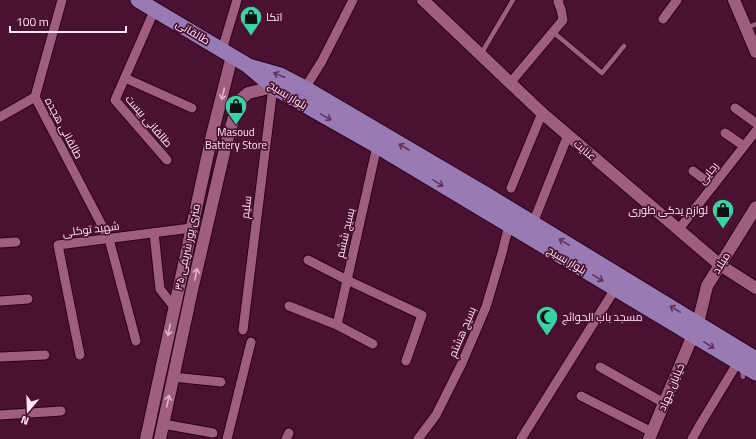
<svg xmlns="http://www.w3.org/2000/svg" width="756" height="439" viewBox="0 0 756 439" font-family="'Titillium Web',Cairo,sans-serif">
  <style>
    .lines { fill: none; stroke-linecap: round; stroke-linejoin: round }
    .service-casing { stroke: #290119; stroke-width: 6 }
    .minor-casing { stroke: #290119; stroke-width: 11 }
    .tertiary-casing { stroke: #290119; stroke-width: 14 }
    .primary-casing { stroke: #290119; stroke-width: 17 }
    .service { stroke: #9f5e7f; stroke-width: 4.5 }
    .minor { stroke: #9f5e7f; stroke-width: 9 }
    .tertiary { stroke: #9f5e7f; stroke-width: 12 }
    .primary { stroke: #987ab4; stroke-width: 15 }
    .oneway { stroke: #62305a }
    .oneway2 { stroke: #ddb6c9 }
    .labels { text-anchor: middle; stroke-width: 3.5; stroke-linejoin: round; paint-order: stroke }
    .poi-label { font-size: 11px; fill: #fee6f1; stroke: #4b1133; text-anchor: start }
    .street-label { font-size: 11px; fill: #fee6f1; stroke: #4b1133 }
  </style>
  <rect width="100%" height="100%" fill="#4b1133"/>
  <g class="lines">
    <g class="service-casing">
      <g id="service">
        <polyline points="746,28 756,24"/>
        <polyline points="553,32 602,73 624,46"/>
        <polyline points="481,54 513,0"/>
        <polyline points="742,368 743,377"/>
      </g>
    </g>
    <g class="minor-casing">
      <g id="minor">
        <polyline points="62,0 35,97 109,239 136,341"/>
        <polyline points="155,9 115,100 167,160"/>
        <polyline points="663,19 677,0"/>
        <polyline points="222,50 237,0"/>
        <polyline points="125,78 192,108"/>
        <polyline points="510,83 563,20 561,9 558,2 559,0"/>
        <polyline points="305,88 322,61 353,0"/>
        <polyline points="735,108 756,123"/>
        <polyline points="0,117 35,97"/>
        <polyline points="725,133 744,146"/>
        <polyline points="693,171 713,186"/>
        <polyline points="511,188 542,113"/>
        <polyline points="533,223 568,135"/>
        <polyline points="679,229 756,131"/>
        <polyline points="154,233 160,289 174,307"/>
        <polyline points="0,243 16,242"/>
        <polyline points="308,260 347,280 422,315 406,361"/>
        <polyline points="0,301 28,299"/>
        <polyline points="289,306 337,325 373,344"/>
        <polyline points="337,325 377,146"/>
        <polyline points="243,330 273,87"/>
        <polyline points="80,355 58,245 191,228"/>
        <polyline points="0,357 45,355"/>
        <polyline points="600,367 664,403"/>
        <polyline points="173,377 221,382"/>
        <polyline points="581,396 652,432"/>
        <polyline points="0,415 61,411"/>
        <polyline points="163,424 213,433"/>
        <polyline points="227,439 251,342"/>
        <polyline points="286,439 289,433"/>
        <polyline points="418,439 436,415 462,363 486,307 502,253 509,225"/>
        <polyline points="521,439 615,289"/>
        <polyline points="692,439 701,423 738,362"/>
      </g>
    </g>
    <g class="tertiary-casing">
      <g id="tertiary">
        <polyline points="423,0 542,113 720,265 756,288"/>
        <polyline points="734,0 756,52"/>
        <polyline points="698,323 707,286 756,207"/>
        <polyline points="146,439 212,135 232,56"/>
        <polyline points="160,439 192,290 227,140 239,101 248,93 273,87"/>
        <polyline points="649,439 693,335"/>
      </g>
    </g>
    <g class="primary-casing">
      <g id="primary">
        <polyline points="138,0 247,65 273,87 377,146 756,373"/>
        <polyline points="252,67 280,75 305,88 487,195 756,359"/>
      </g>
    </g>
    <use href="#service" class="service"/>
    <use href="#minor" class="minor"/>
    <use href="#tertiary" class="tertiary"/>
    <use href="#primary" class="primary"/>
  </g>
  <defs><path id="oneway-shaft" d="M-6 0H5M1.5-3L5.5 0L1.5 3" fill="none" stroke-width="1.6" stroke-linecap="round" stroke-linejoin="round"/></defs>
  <g class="oneway">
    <use href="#oneway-shaft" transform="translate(279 75) rotate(-158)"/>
    <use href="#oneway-shaft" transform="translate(326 117) rotate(29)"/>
    <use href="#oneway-shaft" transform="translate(404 147) rotate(-150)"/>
    <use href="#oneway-shaft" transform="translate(438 183) rotate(31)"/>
    <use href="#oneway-shaft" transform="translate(564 242) rotate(-149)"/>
    <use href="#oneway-shaft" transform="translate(598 278) rotate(31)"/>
    <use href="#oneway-shaft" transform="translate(675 309) rotate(-149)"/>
    <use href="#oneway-shaft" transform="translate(709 345) rotate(31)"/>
  </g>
  <g class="oneway2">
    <use href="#oneway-shaft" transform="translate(223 94) rotate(104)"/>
    <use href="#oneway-shaft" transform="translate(196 274) rotate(-77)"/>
    <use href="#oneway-shaft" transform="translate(169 330) rotate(102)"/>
    <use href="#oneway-shaft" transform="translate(168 401) rotate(-78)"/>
  </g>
  <defs>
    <g id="shop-pin" transform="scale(1.15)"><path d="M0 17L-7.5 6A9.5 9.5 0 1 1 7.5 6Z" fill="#37d4a6" stroke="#4b1133"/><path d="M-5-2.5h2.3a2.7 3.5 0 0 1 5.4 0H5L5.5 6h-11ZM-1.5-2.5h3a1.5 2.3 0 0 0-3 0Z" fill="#111"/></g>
    <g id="mosque-pin" transform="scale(1.15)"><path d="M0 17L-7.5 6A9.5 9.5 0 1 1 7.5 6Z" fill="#37d4a6" stroke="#4b1133"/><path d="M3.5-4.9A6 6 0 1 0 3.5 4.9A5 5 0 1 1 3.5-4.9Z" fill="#111"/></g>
  </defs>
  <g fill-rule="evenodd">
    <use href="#shop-pin" x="251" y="17"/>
    <use href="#shop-pin" x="236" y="106"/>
    <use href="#shop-pin" x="723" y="210"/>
    <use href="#mosque-pin" x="547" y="317"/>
  </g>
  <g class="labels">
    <g class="poi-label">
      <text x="266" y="21">اتکا</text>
      <text x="236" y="136" text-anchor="middle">Masoud<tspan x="236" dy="13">Battery Store</tspan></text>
      <text x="708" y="214" text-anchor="end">لوازم یدکی طوری</text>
      <text x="562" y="321">مسجد باب الحوائج</text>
    </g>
    <g class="street-label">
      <text transform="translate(193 32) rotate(31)" y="4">طالقانی</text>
      <text transform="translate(288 95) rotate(32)" y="4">بلوار بسیج</text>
      <text transform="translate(149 121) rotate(49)" y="4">طالقانی بیست</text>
      <text transform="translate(64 128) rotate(62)" y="4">طالقانی هجده</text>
      <text transform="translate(585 150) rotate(40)" y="4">عنایت</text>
      <text transform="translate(708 173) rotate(-52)" y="4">رجایی</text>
      <text transform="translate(246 207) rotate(-83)" y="4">سلیم</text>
      <text transform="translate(91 229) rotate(-7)" y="4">شهید توکلی</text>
      <text transform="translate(345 233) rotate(-77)" y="4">بسیج ششم</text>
      <text transform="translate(187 247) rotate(-78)" y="4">۳۵ متری پور شریفی</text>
      <text transform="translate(567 260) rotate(31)" y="4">بلوار بسیج</text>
      <text transform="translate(721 263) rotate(-58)" y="4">میلاد</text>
      <text transform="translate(462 332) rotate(-67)" y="4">بسیج هشتم</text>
      <text transform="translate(671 387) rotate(-67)" y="4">خیابان جهاد</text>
    </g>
  </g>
  <g transform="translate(28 411) rotate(199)" stroke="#4b1133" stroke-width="3" paint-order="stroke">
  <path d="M0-3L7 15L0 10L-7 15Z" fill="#fee6f1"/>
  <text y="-6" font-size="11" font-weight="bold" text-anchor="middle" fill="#fee6f1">N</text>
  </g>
  <path d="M10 26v6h116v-6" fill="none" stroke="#fee6f1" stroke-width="2"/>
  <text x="16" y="26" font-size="12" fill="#fee6f1" stroke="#4b1133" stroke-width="3" paint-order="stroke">100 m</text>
</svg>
